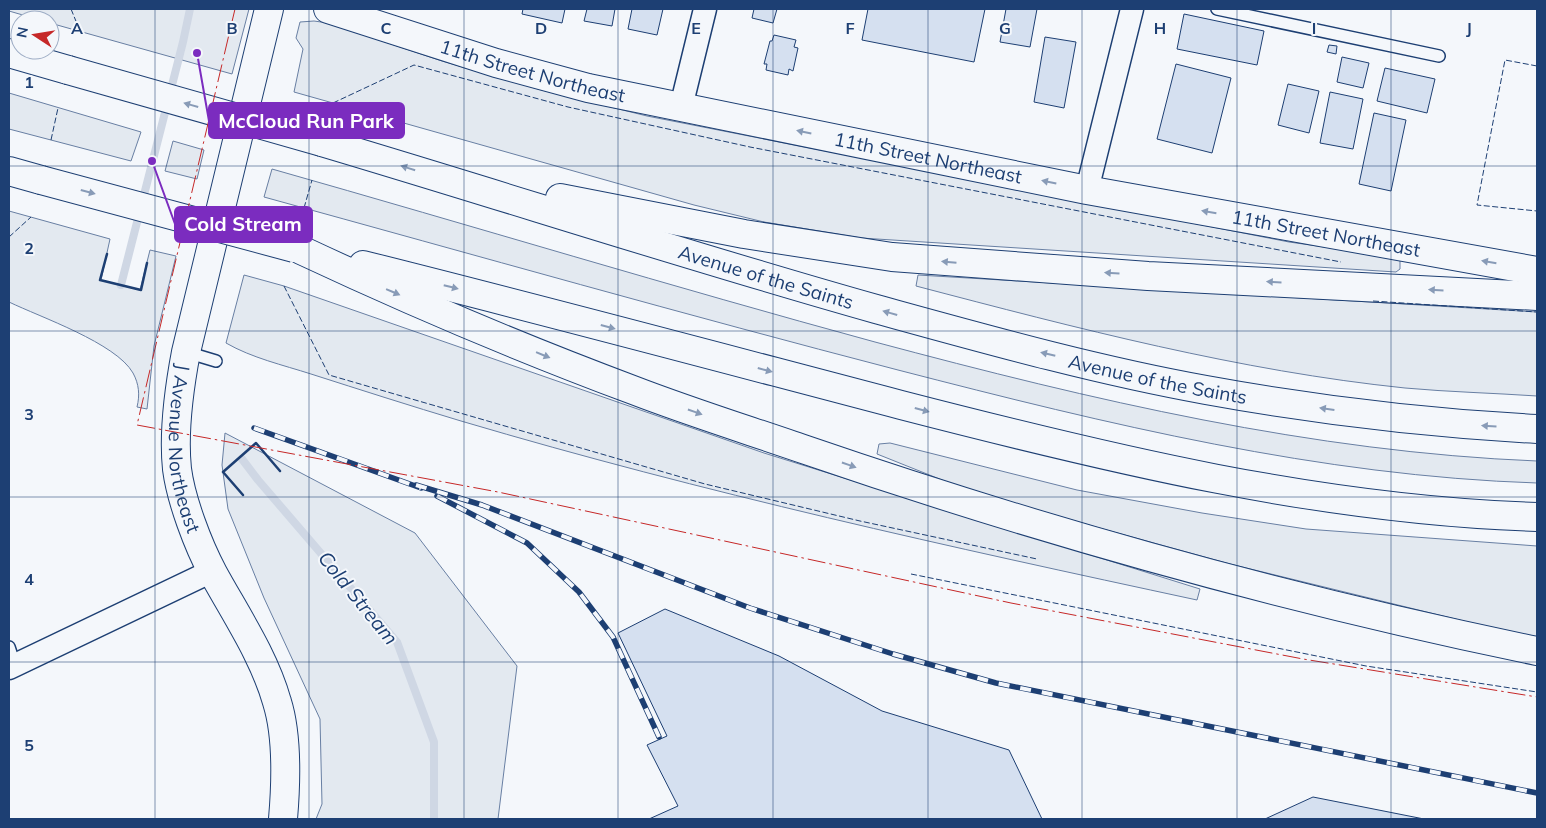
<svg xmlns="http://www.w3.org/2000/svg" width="1546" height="828" viewBox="0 0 1546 828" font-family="Mulish,sans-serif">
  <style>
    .green { fill: #e3e9f0; stroke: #687fa3 }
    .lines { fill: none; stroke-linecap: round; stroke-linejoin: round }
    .stream { stroke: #cfd7e4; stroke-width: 8 }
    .building { fill: #d5e0f0; stroke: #1d3f73 }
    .service-casing { stroke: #1d3f73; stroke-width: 14 }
    .minor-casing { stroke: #1d3f73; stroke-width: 25 }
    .tertiary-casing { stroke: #1d3f73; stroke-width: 30 }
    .motorway-casing { stroke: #1d3f73; stroke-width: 30 }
    .service { stroke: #f4f7fb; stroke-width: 11 }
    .minor { stroke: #f4f7fb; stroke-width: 22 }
    .tertiary { stroke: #f4f7fb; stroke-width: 28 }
    .motorway { stroke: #f4f7fb; stroke-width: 28 }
    .rail-casing { stroke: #1d3f73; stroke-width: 5.5 }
    .rail { stroke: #f4f7fb; stroke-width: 4; stroke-dasharray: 11; stroke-linecap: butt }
    .motorway-bridge-casing { stroke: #1d3f73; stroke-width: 30; stroke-linecap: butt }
    .motorway-bridge { stroke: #f4f7fb; stroke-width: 28 }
    .fence { stroke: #1d3f73; stroke-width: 1; stroke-dasharray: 6 2.5; stroke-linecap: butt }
    .wall { stroke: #1d3f73; stroke-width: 2.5 }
    .power { stroke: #c62828; stroke-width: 1; stroke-dasharray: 18 4 2.5 4; stroke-linecap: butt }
    .oneway { fill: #889bb7 }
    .grid { fill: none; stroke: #1d3f73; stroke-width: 1; stroke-opacity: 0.55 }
    .labels { text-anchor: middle; stroke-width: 4; stroke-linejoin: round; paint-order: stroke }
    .street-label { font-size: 19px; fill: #1d3f73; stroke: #f4f7fb }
    .water-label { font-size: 20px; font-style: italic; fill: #1d3f73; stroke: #f4f7fb }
    .grid-label { font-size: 16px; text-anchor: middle; font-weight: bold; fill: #1d3f73; stroke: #f4f7fb; stroke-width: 4; stroke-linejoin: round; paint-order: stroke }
    .leader { fill: none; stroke: #7b2cbf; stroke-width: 2 }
    .callout-dot { fill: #7b2cbf; stroke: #f4f7fb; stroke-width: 2 }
    .callout { fill: #7b2cbf; stroke: #7b2cbf; stroke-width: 2 }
    .callout-label { font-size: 20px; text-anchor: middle; font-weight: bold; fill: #fff }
  </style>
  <rect width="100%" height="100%" fill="#f4f7fb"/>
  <g class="green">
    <polygon points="9,9 249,9 232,74 50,23 50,20 40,20 9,11"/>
    <polygon points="314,21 328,23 442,61 538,89 647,116 1289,242 1396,257 1400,260 1400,269 1396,272 861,238 764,222 694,205 294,92 303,49 296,38 300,22"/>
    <polygon points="9,93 141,132 131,161 9,129"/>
    <polygon points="173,141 204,150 197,179 165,171"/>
    <path d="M272,169C473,226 673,287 875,342C1092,400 1312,452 1537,461V483C1320,476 1107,424 898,370C686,315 475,255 264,197Z"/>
    <path d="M9,211L110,239L101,280L140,290L150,250L176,256L154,346L147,409L137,407C140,395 139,384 133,373C116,343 40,317 9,302Z"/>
    <path d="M244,275L284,286L764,453L1200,589L1197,600C950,547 704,493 461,421C411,406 361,390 311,374C283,365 252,358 226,343Z"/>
    <path d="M918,275L1537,312V396C1493,393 1449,392 1405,388C1240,371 1076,328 916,286Z"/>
    <polygon points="225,433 415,533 517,666 498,819 316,819 322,804 320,719 264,598 228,509 222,465"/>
    <polygon points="890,443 1077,490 1202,513 1306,529 1537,546 1537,639 1230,564 1092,526 962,488 877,454 879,444"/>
  </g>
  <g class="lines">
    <g class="stream">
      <polyline points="121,285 183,42 190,9"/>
      <polyline points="242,459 258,480 397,642 434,742 434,819"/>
    </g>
  </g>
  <g class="building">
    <polygon points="523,9 565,9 562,23 522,14"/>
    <polygon points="587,9 615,9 612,26 584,21"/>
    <polygon points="632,9 663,9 657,35 628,29"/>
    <polygon points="754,9 777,9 773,23 752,18"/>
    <polygon points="868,9 985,9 974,62 862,40"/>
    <polygon points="1006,9 1037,9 1030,47 1000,42"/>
    <polygon points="1184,14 1264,31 1257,65 1177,49"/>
    <polygon points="774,35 796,40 794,47 798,48 793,71 789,69 788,75 766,70 767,64 764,64 770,41 772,41"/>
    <polygon points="1045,37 1076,42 1064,108 1034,102"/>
    <polygon points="1329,45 1337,46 1336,54 1327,52"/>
    <polygon points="1342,57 1369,63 1363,88 1337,82"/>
    <polygon points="1176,64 1231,78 1212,153 1157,139"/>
    <polygon points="1385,68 1435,79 1427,113 1377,101"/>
    <polygon points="1288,84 1319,91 1309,133 1278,125"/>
    <polygon points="1330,92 1363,99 1353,149 1320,143"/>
    <polygon points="1374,113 1406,120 1391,191 1359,184"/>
    <polygon points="665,609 779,656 882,711 1009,750 1042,819 649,819 678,806 647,745 667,736 618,633"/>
    <polygon points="1313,797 1424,819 1265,819"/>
  </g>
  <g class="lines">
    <g class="service-casing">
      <g id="service">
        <polyline points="1217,9 1439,56"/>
        <polyline points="186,352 216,361"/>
        <polyline points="9,647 15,665"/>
      </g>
    </g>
    <g class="minor-casing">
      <g id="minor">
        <polyline points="681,107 705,9"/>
        <polyline points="1087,190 1132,9"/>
        <polyline points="9,668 212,571"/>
      </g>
    </g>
    <g class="tertiary-casing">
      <g id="tertiary">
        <path id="s1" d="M269,9L186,352C179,389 173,431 177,469C181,500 198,545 213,573C236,615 264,656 277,702C288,737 286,784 283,819"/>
        <path id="s2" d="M328,9L496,63L588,88L1087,190L1537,271"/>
      </g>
    </g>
    <g class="motorway-casing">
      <g id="motorway">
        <polyline points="9,53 68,70"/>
        <path id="s3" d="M322,142C507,197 691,257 876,309C985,339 1095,370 1206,390C1316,410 1426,423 1537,429"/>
        <polyline points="9,171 41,180"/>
        <polyline points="560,198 744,234 892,257 1148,276 1537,296"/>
        <path d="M301,250C410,301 520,348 633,390C690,412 748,430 806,450C1045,532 1289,600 1537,651"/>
        <path d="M363,265C543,310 722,358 901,405C1110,459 1320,510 1537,517"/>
      </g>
    </g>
    <use href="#service" class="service"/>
    <use href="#minor" class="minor"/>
    <use href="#tertiary" class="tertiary"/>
    <use href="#motorway" class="motorway"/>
    <g class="rail-casing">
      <g id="rail">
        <polyline points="254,428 421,488"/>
        <polyline points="416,485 482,505 750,608 893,654 996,683 1537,793"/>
        <polyline points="437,496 527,543 579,592 613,637 659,737"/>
      </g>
    </g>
    <use href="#rail" class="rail"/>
    <g class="motorway-bridge-casing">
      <g id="motorway-bridge">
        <polyline points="68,70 322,142"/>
        <polyline points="41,180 294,248"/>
      </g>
    </g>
    <use href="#motorway-bridge" class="motorway-bridge"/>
    <g class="fence">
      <polyline points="71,9 80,31"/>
      <polyline points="1537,66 1505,60 1477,205 1537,211"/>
      <polyline points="333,103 414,65 568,107 750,147 1341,262"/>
      <polyline points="51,140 58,108"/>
      <polyline points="304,208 312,180"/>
      <polyline points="9,237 31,217"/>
      <polyline points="284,286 329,375 705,484 860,521 1037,559"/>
      <polyline points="1373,301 1537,312"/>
      <polyline points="911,574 1366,666 1537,692"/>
    </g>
    <g class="wall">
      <polyline points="107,254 100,280 141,290 147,263"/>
      <polyline points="243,495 223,472 256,443 280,471"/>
    </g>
    <polyline class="power" points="235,9 137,425 498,492 1011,603 1303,659 1537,697"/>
  </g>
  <defs><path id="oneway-solid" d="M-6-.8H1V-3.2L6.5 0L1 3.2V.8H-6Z" transform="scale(1.25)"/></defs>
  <g class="oneway">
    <use href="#oneway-solid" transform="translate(191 105) rotate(-164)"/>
    <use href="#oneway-solid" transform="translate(804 132) rotate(-168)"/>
    <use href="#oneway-solid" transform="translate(408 168) rotate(-163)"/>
    <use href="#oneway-solid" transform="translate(1049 182) rotate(-168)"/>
    <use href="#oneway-solid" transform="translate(88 192) rotate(15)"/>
    <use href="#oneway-solid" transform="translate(1209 212) rotate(-170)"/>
    <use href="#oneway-solid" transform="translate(949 262) rotate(-175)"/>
    <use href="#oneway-solid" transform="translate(1489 262) rotate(-170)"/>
    <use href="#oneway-solid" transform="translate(1112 273) rotate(-176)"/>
    <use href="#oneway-solid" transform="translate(1274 282) rotate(-177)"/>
    <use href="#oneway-solid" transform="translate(451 287) rotate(14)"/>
    <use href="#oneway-solid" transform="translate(1436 290) rotate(-177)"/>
    <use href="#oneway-solid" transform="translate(393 292) rotate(23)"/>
    <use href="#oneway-solid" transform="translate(890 313) rotate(-164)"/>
    <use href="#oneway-solid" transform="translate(608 327) rotate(15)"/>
    <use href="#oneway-solid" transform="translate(1048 354) rotate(-167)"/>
    <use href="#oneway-solid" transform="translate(543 355) rotate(22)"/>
    <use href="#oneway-solid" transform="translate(765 370) rotate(15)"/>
    <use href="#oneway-solid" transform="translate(1327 409) rotate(-172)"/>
    <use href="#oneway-solid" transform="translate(922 410) rotate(15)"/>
    <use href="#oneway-solid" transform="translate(695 412) rotate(19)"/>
    <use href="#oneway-solid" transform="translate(1489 426) rotate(-176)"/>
    <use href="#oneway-solid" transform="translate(849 465) rotate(19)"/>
  </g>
  <path class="grid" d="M155,9V819M309,9V819M464,9V819M618,9V819M773,9V819M928,9V819M1082,9V819M1237,9V819M1391,9V819M9,166H1537M9,331H1537M9,497H1537M9,662H1537"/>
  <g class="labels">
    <g class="street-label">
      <text dy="7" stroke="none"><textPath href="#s2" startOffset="214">11th Street Northeast</textPath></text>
      <text dy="7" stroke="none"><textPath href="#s2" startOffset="619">11th Street Northeast</textPath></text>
      <text dy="7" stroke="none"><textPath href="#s2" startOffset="1024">11th Street Northeast</textPath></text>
      <text dy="7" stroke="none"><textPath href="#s3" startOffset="464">Avenue of the Saints</textPath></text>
      <text dy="7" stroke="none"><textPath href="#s3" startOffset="869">Avenue of the Saints</textPath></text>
      <text dy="7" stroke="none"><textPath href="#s1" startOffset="451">J Avenue Northeast</textPath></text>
    </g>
    <g class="water-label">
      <text transform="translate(358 598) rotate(51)" y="7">Cold Stream</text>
    </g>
  </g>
  <g class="grid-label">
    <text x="77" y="34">A</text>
    <text x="232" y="34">B</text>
    <text x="386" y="34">C</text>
    <text x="541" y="34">D</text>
    <text x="696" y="34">E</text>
    <text x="850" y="34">F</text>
    <text x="1005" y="34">G</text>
    <text x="1160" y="34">H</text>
    <text x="1314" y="34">I</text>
    <text x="1469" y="34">J</text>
    <text x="29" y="88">1</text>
    <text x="29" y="254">2</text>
    <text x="29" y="420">3</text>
    <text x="29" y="585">4</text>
    <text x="29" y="751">5</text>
  </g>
  <path class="leader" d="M197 53L209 121M152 161L175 224"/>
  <g class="callout-dot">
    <circle cx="197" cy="53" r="5"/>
    <circle cx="152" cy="161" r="5"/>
  </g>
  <g class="callout">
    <rect x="209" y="103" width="195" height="35" rx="5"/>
    <rect x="175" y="207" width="137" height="35" rx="5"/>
  </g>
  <g class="callout-label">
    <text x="306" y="128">McCloud Run Park</text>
    <text x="243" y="231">Cold Stream</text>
  </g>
  <rect width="1546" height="828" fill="none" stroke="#1d3f73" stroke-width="20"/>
  <g transform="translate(35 35) rotate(282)"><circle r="24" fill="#f4f7fb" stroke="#9eadc5"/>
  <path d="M0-4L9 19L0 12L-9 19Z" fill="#c62828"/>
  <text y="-8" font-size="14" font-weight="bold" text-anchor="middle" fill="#1d3f73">N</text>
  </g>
</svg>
